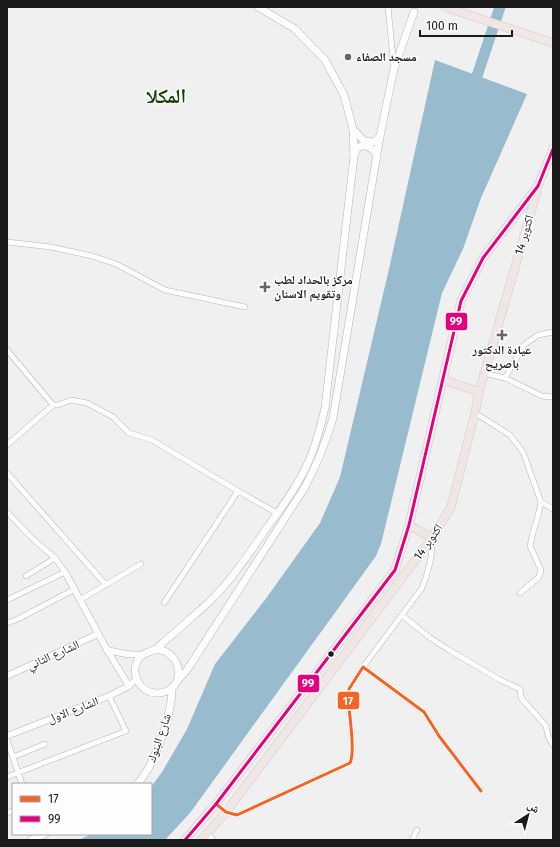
<svg xmlns="http://www.w3.org/2000/svg" width="560" height="847" viewBox="0 0 560 847" font-family="'Fira Sans','Noto Naskh Arabic',sans-serif">
  <style>
    .water { fill: #98bcce }
    .lines { fill: none; stroke-linecap: round; stroke-linejoin: round }
    .river { stroke: #98bcce; stroke-width: 11 }
    .minor-casing { stroke: #b5b5b6; stroke-width: 6 }
    .tertiary-casing { stroke: #b5b5b6; stroke-width: 7 }
    .secondary-casing { stroke: #b5b5b6; stroke-width: 8 }
    .trunk-casing { stroke: #cccccd; stroke-width: 9 }
    .minor { stroke: #fdfdfd; stroke-width: 5 }
    .tertiary { stroke: #fdfdfd; stroke-width: 6 }
    .secondary { stroke: #fdfdfd; stroke-width: 7 }
    .trunk { stroke: #f0e6e3; stroke-width: 8 }
    .bus-1-casing { stroke: #fdfcff; stroke-width: 6 }
    .bus-2-casing { stroke: #fdfcff; stroke-width: 6 }
    .bus-1 { stroke: #f26522; stroke-width: 3 }
    .bus-2 { stroke: #e5007d; stroke-width: 3 }
    .poi-dot { fill: #666667; stroke: #fdfcff; stroke-width: 1.5 }
    .bus-dot { fill: #1b1b1c; stroke: #fdfcff; stroke-width: 1.5 }
    .labels { text-anchor: middle; stroke-width: 3; stroke-linejoin: round; paint-order: stroke }
    .poi-label { font-size: 12px; font-weight: bold; fill: #1b1b1c; stroke: #fdfcff; text-anchor: start }
    .street-label { font-size: 12px; fill: #1b1b1c; stroke: #fdfcff }
    .town-label { font-size: 20px; font-weight: bold; fill: #123e00; stroke: #fdfcff }
    .line-badge { stroke: #fdfcff; stroke-width: 1.5 }
    .badge-label { font-size: 11px; text-anchor: middle; font-weight: bold; fill: #fff }
  </style>
  <rect width="100%" height="100%" fill="#f0f0f1"/>
  <polygon class="water" points="435,60 527,94 481,198 463,249 442,293 381,544 376,556 190,813 165,840 78,840 92,834 151,834 151,787 162,772 187,729 215,664 267,597 320,523 340,477 389,269"/>
  <g class="lines">
    <polyline class="river" points="477,76 500,7"/>
    <g class="minor-casing">
      <g id="minor">
        <polyline points="388,7 394,68"/>
        <polyline points="7,242 51,247 92,256 116,264 165,290 245,307"/>
        <polyline points="7,350 53,405"/>
        <polyline points="484,373 505,378 542,396 553,397"/>
        <polyline points="505,378 524,345 538,335 553,332"/>
        <polyline points="475,413 510,435 523,452 541,502 538,516 532,536 530,546 541,570 539,577 520,593"/>
        <polyline points="7,445 53,405 58,405 71,400 87,403 113,417 129,433 152,440 238,491 277,513"/>
        <polyline points="7,473 106,585"/>
        <polyline points="541,502 553,509"/>
        <polyline points="7,512 34,540 55,558 65,572 7,600"/>
        <polyline points="26,576 55,558"/>
        <polyline points="80,600 141,564"/>
        <polyline points="164,603 238,491"/>
        <polyline points="403,616 429,637 449,650 502,681 520,689 521,698 546,726 548,736 553,745"/>
        <polyline points="7,623 18,619 75,589"/>
        <path d="M363,667L422,588C428,574 433,554 432,539"/>
        <polyline points="7,740 22,784"/>
        <polyline points="13,757 45,744"/>
        <polyline points="7,777 126,731 109,696"/>
        <path d="M216,804L226,812L237,815L350,763C356,750 348,709 348,693L349,689L363,667L424,712L439,736L481,791"/>
        <polyline points="7,813 13,811"/>
        <polyline points="207,833 213,840"/>
        <polyline points="412,840 417,830"/>
      </g>
    </g>
    <g class="tertiary-casing">
      <g id="tertiary">
        <polyline points="65,572 107,650 129,686"/>
        <polyline points="107,650 126,654 142,655"/>
        <polyline points="7,676 98,634"/>
        <polyline points="7,736 109,696 129,686 136,679"/>
      </g>
    </g>
    <g class="secondary-casing">
      <g id="secondary">
        <polyline points="353,129 364,141 374,142 380,136"/>
        <path d="M354,154L358,147C367,144 374,148 377,157"/>
        <path d="M155,649C185,651 187,692 158,693C140,694 128,672 140,657C145,652 150,652 156,649C161,645 166,639 172,635C184,624 196,614 208,603C231,581 248,555 266,529C282,507 300,483 310,458C317,442 321,425 325,408L354,156L353,129L344,95L325,60L295,29L258,7"/>
        <path d="M178,680L187,670L305,487C317,464 326,442 333,418L380,136L394,69L414,12"/>
        <path d="M137,784C155,766 172,713 172,688"/>
        <polyline points="31,840 45,834"/>
      </g>
    </g>
    <g class="trunk-casing">
      <g id="trunk">
        <polyline points="445,7 553,43"/>
        <polyline points="444,380 479,392"/>
        <polyline points="409,525 432,538"/>
        <polyline points="185,840 216,804 395,570 409,525 461,301 483,258 538,186 553,149"/>
        <polyline points="201,840 226,812 432,538 451,507 475,413 479,392 537,191"/>
      </g>
    </g>
    <use href="#minor" class="minor"/>
    <use href="#tertiary" class="tertiary"/>
    <use href="#secondary" class="secondary"/>
    <use href="#trunk" class="trunk"/>
    <g class="bus-1-casing">
      <path id="bus-1" d="M216,804L226,812L237,815L350,763C356,750 348,709 348,693L349,689L363,667L424,712L439,736L481,791"/>
    </g>
    <g class="bus-2-casing">
      <polyline id="bus-2" points="185,840 216,804 395,570 409,525 461,301 483,258 538,186 553,149"/>
    </g>
    <use href="#bus-1" class="bus-1"/>
    <use href="#bus-2" class="bus-2"/>
  </g>
  <g class="poi-dot">
    <circle cx="348" cy="57" r="4"/>
    <path d="M263 281h4v4h4v4h-4v4h-4v-4h-4v-4h4z"/>
    <path d="M500 329h4v4h4v4h-4v4h-4v-4h-4v-4h4z"/>
  </g>
  <circle class="bus-dot" cx="331" cy="654" r="3.5"/>
  <g class="labels">
    <g class="poi-label">
      <text x="356" y="61">مسجد الصفاء</text>
      <text x="274" y="284">مركز بالحداد لطب<tspan x="274" dy="14">وتقويم الاسنان</tspan></text>
      <text x="502" y="354" text-anchor="middle">عيادة الدكتور<tspan x="502" dy="14">باصريح</tspan></text>
    </g>
    <g class="street-label">
      <text transform="translate(524 235) rotate(-74)" y="4">14 اكتوبر</text>
      <text transform="translate(428 542) rotate(-55)" y="4">14 اكتوبر</text>
      <text transform="translate(53 655) rotate(-24)" y="4">الشارع الثاني</text>
      <text transform="translate(73 710) rotate(-21)" y="4">الشارع الاول</text>
      <text transform="translate(159 738) rotate(-71)" y="4">شارع البنوك</text>
    </g>
    <g class="town-label">
      <text x="166" y="103">المكلا</text>
    </g>
  </g>
  <g class="line-badge">
    <rect x="445" y="312" width="23" height="19" rx="4" fill="#e5007d"/>
    <rect x="297" y="674" width="23" height="19" rx="4" fill="#e5007d"/>
    <rect x="337" y="691" width="23" height="19" rx="4" fill="#f26522"/>
  </g>
  <g class="badge-label">
    <text x="456" y="325">99</text>
    <text x="308" y="687">99</text>
    <text x="348" y="705">17</text>
  </g>
  <rect width="560" height="847" fill="none" stroke="#1b1b1c" stroke-width="16"/>
  <rect x="12" y="783" width="140" height="52" fill="#fdfcff" stroke="#a3a2a4"/>
  <rect x="20" y="796" width="20" height="6" fill="#f26522" stroke="#a3a2a4"/>
  <text x="48" y="803" font-size="12" fill="#1b1b1c">17</text>
  <rect x="20" y="816" width="20" height="6" fill="#e5007d" stroke="#a3a2a4"/>
  <text x="48" y="823" font-size="12" fill="#1b1b1c">99</text>
  <g transform="translate(528 815) rotate(36)" stroke="#fdfcff" stroke-width="3" paint-order="stroke">
  <path d="M0-3L7 15L0 10L-7 15Z" fill="#1b1b1c"/>
  <text y="-6" font-size="11" font-weight="bold" text-anchor="middle" fill="#1b1b1c">ش</text>
  </g>
  <path d="M420 30v6h92v-6" fill="none" stroke="#1b1b1c" stroke-width="2"/>
  <text x="426" y="30" font-size="12" fill="#1b1b1c" stroke="#fdfcff" stroke-width="3" paint-order="stroke">100 m</text>
</svg>
